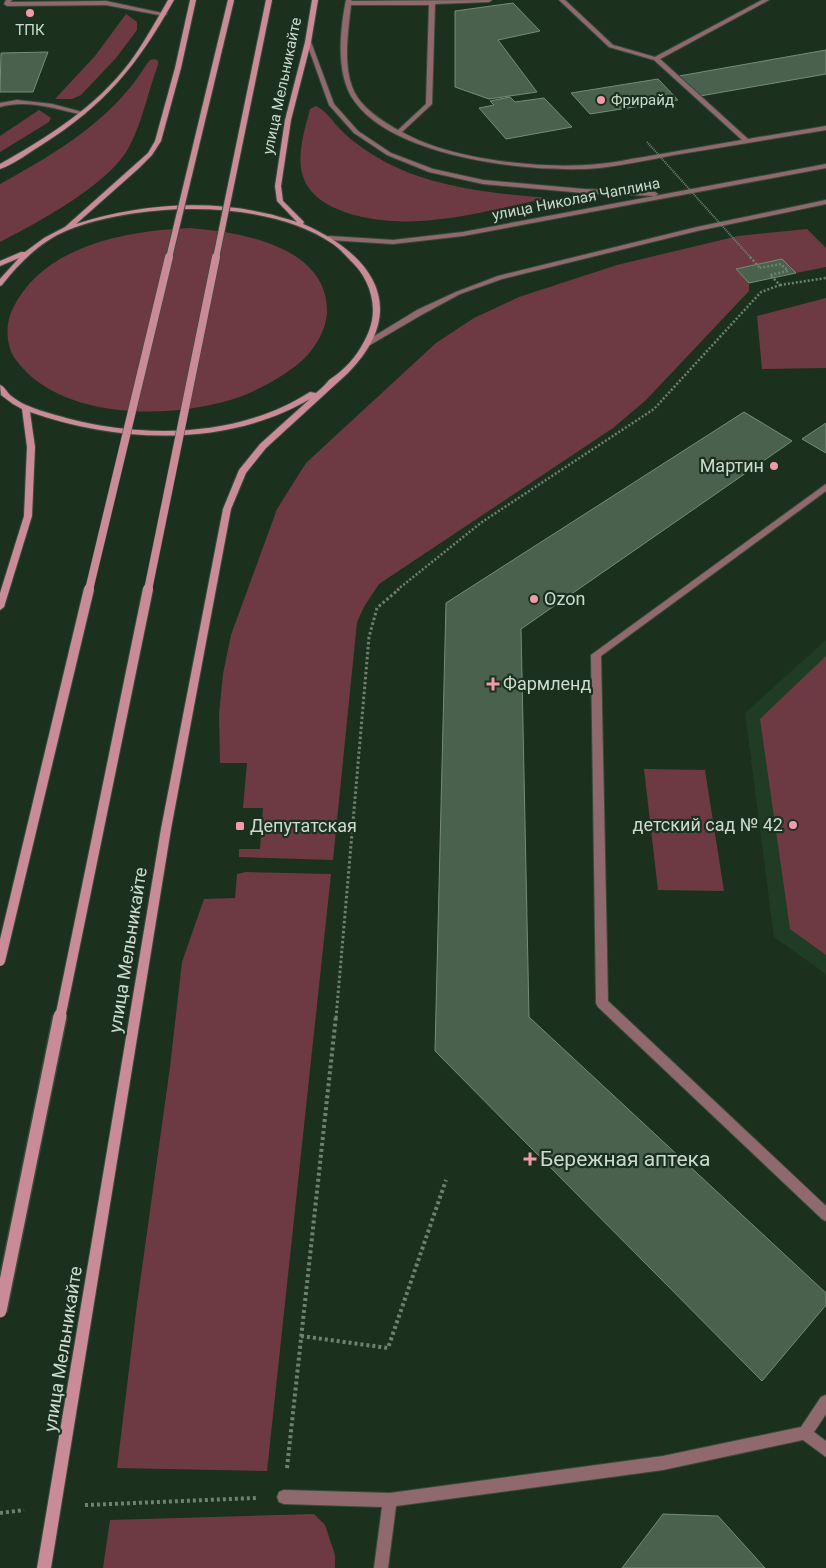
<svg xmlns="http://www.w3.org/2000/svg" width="826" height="1568" viewBox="0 0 826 1568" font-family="Roboto,sans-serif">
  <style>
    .built { fill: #203c24 }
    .green { fill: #6d3a44 }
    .building { fill: #4a624d; stroke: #748e76 }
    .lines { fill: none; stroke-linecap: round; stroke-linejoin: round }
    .service-casing { stroke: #374c3a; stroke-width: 2 }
    .tertiary-casing { stroke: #374c3a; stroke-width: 2 }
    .secondary-casing { stroke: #374c3a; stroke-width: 2 }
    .path-far2 { stroke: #6f8171; stroke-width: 2.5; stroke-dasharray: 2 2; stroke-linecap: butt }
    .path-far1 { stroke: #6f8171; stroke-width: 3; stroke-dasharray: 2.5 2.5; stroke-linecap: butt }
    .path { stroke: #6f8171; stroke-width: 4; stroke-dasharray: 3 3; stroke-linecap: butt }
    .service { fill: #90696f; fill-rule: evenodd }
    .tertiary { fill: #90696f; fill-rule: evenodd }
    .secondary { fill: #c98b95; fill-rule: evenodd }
    .secondary-bridge-far3-casing { stroke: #374c3a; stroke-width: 8; stroke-linecap: butt }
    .secondary-bridge-far2-casing { stroke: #374c3a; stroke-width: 9; stroke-linecap: butt }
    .secondary-bridge-far1-casing { stroke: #374c3a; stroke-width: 12; stroke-linecap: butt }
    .secondary-bridge-casing { stroke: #374c3a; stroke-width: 16; stroke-linecap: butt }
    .path-bridge-far1 { stroke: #6f8171; stroke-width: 2; stroke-dasharray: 1 1; stroke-linecap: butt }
    .path-bridge { stroke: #6f8171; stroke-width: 2.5; stroke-dasharray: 2 2; stroke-linecap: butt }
    .secondary-bridge-far3 { stroke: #c98b95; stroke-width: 6 }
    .secondary-bridge-far2 { stroke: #c98b95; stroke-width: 8 }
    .secondary-bridge-far1 { stroke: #c98b95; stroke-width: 10 }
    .secondary-bridge { stroke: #c98b95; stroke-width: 13 }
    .poi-dot { fill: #f39aaa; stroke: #1b311e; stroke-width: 2 }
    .labels { text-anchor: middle; stroke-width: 4.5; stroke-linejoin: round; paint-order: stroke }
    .far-poi-label { font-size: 15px; fill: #cddbce; stroke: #1b311e }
    .far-street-label { font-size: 15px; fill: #cddbce; stroke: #1b311e }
    .poi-label { font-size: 18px; fill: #cddbce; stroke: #1b311e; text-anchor: start }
    .street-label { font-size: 18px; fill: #cddbce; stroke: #1b311e }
    .near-poi-label { font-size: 21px; fill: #cddbce; stroke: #1b311e; text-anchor: start }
  </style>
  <rect width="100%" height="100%" fill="#1b311e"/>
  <polygon class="built" points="826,640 826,974 774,937 745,713"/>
  <g class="green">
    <polygon points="126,14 137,22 137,30 116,58 81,95 72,99 55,99 95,56"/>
    <path d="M155,59L158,61V65C148,91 143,120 130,145C112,183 37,223 0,242V184C44,160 95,130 127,91C136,82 142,70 150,60Z"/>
    <path d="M316,106C326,111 331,119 338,127C347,137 358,145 370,153C422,187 489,193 549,198C510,206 472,216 432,220C394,225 313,219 302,173C297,153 305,129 310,109Z"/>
    <polygon points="39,110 51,118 49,122 0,152 0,136"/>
    <path d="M190,228C240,232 328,246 327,312C326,332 313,352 298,364C282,377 262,388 242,396C177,420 61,422 16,360C6,347 5,325 12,310C43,245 125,231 190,228Z"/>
    <polygon points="807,229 826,248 826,267 796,273 782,259 736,269 749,283 749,291 645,401 613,428 379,584 365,605 357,622 333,860 239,857 239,849 260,849 263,808 243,808 247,763 220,763 219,714 223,674 231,635 277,509 306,463 436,343 474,318 519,297 617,265 738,236"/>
    <polygon points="826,298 826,368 762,369 757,316"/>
    <polygon points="826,656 826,955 790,929 760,719"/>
    <polygon points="644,769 705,770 724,891 658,890"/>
    <polygon points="246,872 331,874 267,1471 117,1468 137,1304 170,1067 182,962 204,899 235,898 237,874"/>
    <polygon points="314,1514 325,1525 335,1555 335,1568 103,1568 110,1520"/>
  </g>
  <g class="building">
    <polygon points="513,3 540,31 498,40 537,92 489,99 455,87 455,11"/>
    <polygon points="826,50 826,74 700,96 679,76"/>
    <polygon points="48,52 33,92 0,92 1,53"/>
    <polygon points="658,79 678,100 590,114 571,93"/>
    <polygon points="510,97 515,102 544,98 572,127 506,139 479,108 494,105 490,101"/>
    <polygon points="782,259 796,273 749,283 736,269"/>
    <polygon points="744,412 792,441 521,629 529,1017 826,1293 826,1305 762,1381 435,1051 446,603"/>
    <polygon points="826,423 826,453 802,439"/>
    <polygon points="663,1514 718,1516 765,1568 622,1568"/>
  </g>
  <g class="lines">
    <g class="service-casing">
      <g id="service">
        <polygon points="6,0 12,0 10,2 106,1 167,14 164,16 106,5 7,6 4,4"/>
        <path d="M346,0H352L351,1L492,0L489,2L435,4L432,104L402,132C451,160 543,170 599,164C614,163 629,159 644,157C677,151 709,146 742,140L654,60L609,47L559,0H565L613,45L655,57L762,0H769L660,59L748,139L826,126V130C775,138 725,147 674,155C649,160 624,165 599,168C535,174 395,158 355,102C335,76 340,30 346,0ZM351,5H429L426,104L398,130C384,122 371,114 361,102C340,78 348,33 351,5Z"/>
        <path d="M17,100L52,104L86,113L83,115C56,109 27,99 0,107V103Z"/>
        <polygon points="826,484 826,491 601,656 608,1001 826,1206 826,1221 822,1219 598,1007 596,1003 591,655"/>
        <polygon points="826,1395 826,1414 814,1432 826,1441 826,1457 803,1440 663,1470 396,1506 388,1568 374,1568 382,1507 284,1504 279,1502 277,1497 279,1492 284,1490 390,1493 663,1456 801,1427 821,1397"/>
      </g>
    </g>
    <g class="tertiary-casing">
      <g id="tertiary">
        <polygon points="306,41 311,42 334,104 358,131 391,153 433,169 483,180 584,189 655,192 658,194 655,196 584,193 483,184 429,172 387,155 354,133 329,105"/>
        <polygon points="826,164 826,168 463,236 393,244 329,240 326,238 329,236 393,240 463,232"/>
        <polygon points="826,200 826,204 697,231 502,279 460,294 423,314 370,345 364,345 363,343 417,310 456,292 498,276 697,227"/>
      </g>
    </g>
    <g class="secondary-casing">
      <g id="secondary">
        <path d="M168,0H174C137,66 105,105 40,146C27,154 14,164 0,169V164C48,137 96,107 130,62C144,43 156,21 168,0Z"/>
        <path d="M190,0H196L181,68L161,141L152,155L138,169L76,224C135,205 203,199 264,213C275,215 286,219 297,222L277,201L275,186L285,120L305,42L312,0H318L311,42L291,120L281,186L283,201L304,222L303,224C373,254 411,309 348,373L266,448L246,473L231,509L171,829L51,1568H37L161,829L223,509L239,470L260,444L310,399C226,448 119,443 30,412L35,447L32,516L4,607L0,610V593L24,516L27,447L22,409L13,404L1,395L0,385C5,387 6,391 10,395C15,399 21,403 26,405C39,411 53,414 66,418C145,439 240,437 310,392L316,393C321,389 326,384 329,380C333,377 338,374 341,371C354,360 363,346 369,331C379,305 369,277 349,259C344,254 339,248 333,244C267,198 140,202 68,230C41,241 20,262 2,285L0,286V279L19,258L0,266V261L21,252H25L44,238L65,227L148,153L155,141L175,68Z"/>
      </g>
    </g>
    <g class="path-far2">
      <polyline points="780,285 826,278"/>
      <polyline points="397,590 482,522 654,409 761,292 780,285 770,275 788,271 781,264 760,268"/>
    </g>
    <polyline class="path-far1" points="336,1018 369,637 377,608 399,589"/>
    <g class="path">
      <polyline points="301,1336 388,1348 446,1180"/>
      <polyline points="287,1468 336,1016"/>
      <polyline points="85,1505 256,1498"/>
      <polyline points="0,1513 24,1510"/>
    </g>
    <use href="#service" class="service"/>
    <use href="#tertiary" class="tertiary"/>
    <use href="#secondary" class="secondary"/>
    <g class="secondary-bridge-far3-casing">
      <g id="secondary-bridge-far3">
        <polyline points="169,258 231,0"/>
        <polyline points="216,258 269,0"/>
      </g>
    </g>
    <g class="secondary-bridge-far2-casing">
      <g id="secondary-bridge-far2">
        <polyline points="89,590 169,257"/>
        <polyline points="148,590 216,257"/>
      </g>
    </g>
    <g class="secondary-bridge-far1-casing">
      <g id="secondary-bridge-far1">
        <polyline points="0,961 89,589"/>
        <polyline points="60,1018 148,589"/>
      </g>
    </g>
    <g class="secondary-bridge-casing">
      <polyline id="secondary-bridge" points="0,1311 60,1016"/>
    </g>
    <polyline class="path-bridge-far1" points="647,142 751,258"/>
    <polyline class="path-bridge" points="750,257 760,268"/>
    <use href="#secondary-bridge-far3" class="secondary-bridge-far3"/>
    <use href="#secondary-bridge-far2" class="secondary-bridge-far2"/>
    <use href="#secondary-bridge-far1" class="secondary-bridge-far1"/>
    <use href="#secondary-bridge" class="secondary-bridge"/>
  </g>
  <g class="poi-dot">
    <circle cx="30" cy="13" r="5"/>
    <circle cx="601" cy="100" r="5"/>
    <circle cx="774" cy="466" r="5"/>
    <circle cx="534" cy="599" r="5"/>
    <path d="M490.5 676.5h5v5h5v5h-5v5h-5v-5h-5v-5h5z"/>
    <circle cx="793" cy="825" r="5"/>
    <rect x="235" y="821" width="10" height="10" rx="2.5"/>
    <path d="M527.5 1151.5h5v5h5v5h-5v5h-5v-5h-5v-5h5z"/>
  </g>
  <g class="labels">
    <g class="far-poi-label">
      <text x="30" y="35">ТПК</text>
      <text x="611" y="105" text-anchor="start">Фрирайд</text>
    </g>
    <g class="far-street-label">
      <text transform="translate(282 86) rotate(-78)" y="5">улица Мельникайте</text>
      <text transform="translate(576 199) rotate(-11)" y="5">улица Николая Чаплина</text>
    </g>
    <g class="poi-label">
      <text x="764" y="472" text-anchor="end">Мартин</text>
      <text x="544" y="605">Ozon</text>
      <text x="503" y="690">Фармленд</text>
      <text x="783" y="831" text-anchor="end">детский сад № 42</text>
      <text x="250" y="832">Депутатская</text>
    </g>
    <g class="street-label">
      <text transform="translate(128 950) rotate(-81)" y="6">улица Мельникайте</text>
      <text transform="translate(63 1349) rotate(-81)" y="6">улица Мельникайте</text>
    </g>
    <g class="near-poi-label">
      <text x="540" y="1166">Бережная аптека</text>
    </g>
  </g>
</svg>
